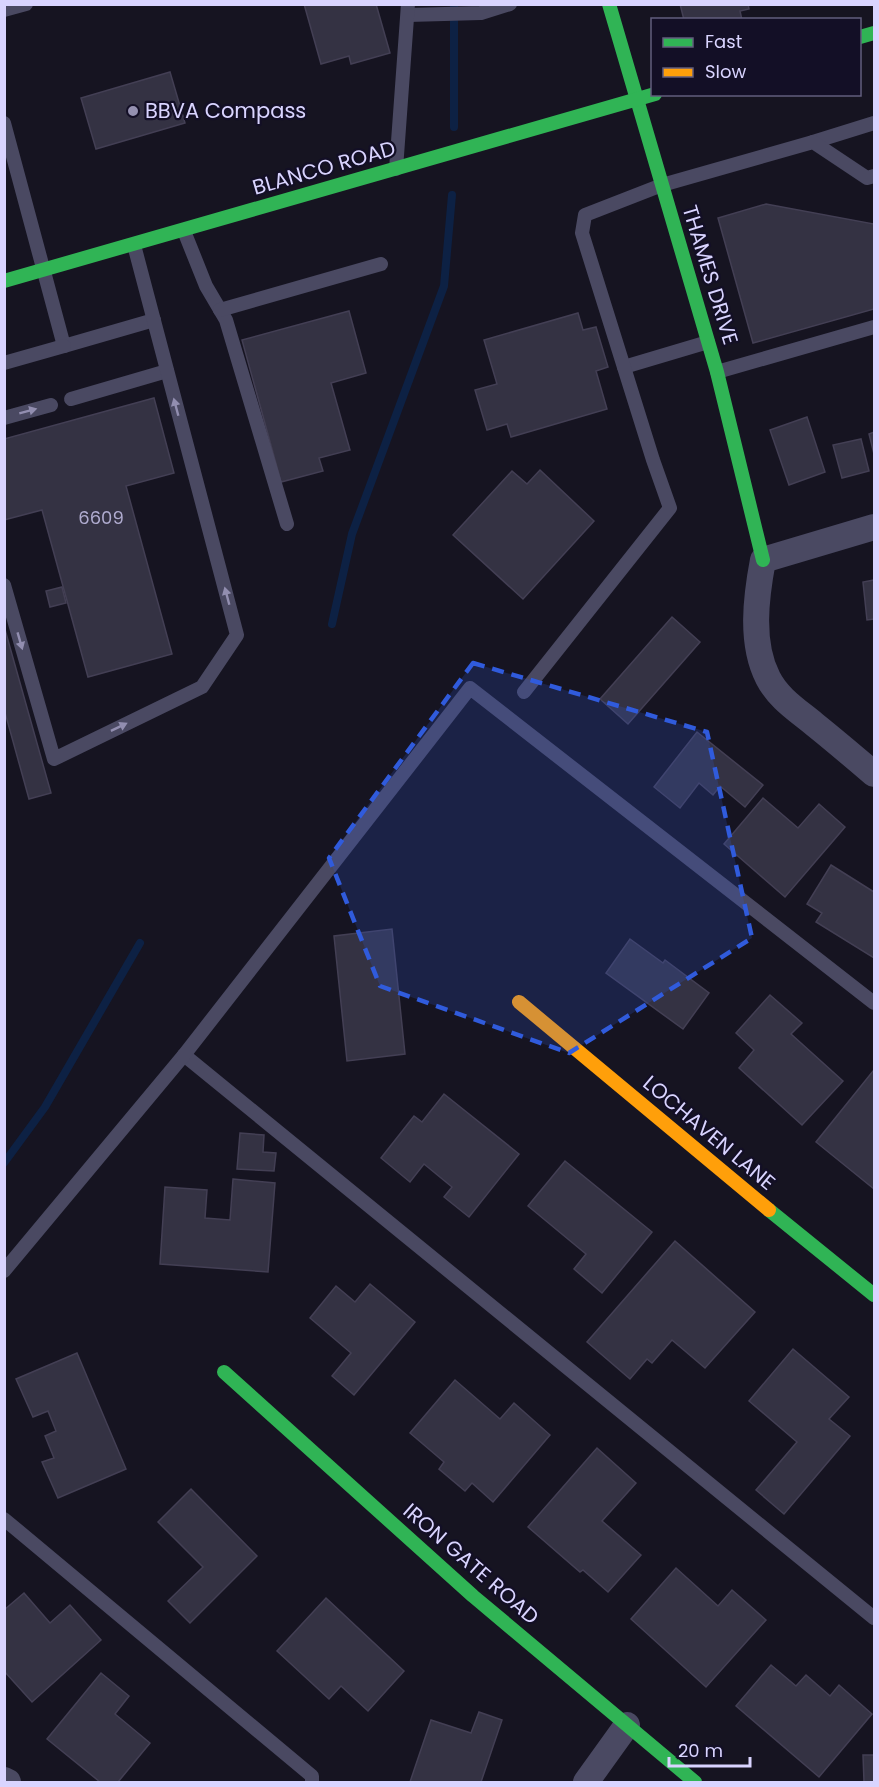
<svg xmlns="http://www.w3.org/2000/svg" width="879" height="1787" viewBox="0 0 879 1787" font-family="Poppins,sans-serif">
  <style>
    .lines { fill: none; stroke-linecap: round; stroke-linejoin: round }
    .stream { stroke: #0d2144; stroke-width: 8 }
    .building { fill: #343243; stroke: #433f54; stroke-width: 1.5 }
    .lane { stroke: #4a4962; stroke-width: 14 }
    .street { stroke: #4a4962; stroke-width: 26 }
    .fast { stroke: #30b455; stroke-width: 14 }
    .slow { stroke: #ff9f0a; stroke-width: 14 }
    .oneway { fill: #928eb0 }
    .marked { fill: #305bdc; fill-opacity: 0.2; stroke: #305bdc; stroke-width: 4.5; stroke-dasharray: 12 8; stroke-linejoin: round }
    .poi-dot { fill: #9591b1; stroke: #130f26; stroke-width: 2 }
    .labels { text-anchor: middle; stroke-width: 4.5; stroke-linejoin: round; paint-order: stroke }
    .number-label { font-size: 18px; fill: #b0acd0 }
    .poi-label { font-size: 21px; fill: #d9d4ff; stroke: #130f26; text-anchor: start }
    .street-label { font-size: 21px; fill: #d9d4ff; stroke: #130f26 }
  </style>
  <rect width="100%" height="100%" fill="#161421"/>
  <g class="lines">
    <g class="stream">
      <polyline points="454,127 454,4"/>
      <polyline points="332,624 352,534 444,286 452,195"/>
      <polyline points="4,1163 45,1107 140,943"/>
    </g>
  </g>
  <g class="building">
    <polygon points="304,4 376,4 390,53 351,64 349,56 321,64"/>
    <polygon points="680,4 748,4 749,9 740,11 742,20 684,20"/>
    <polygon points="170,72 185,123 96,149 81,98"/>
    <polygon points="766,204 874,224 874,309 753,343 718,218"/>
    <polygon points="349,311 366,373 331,383 350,450 319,458 323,471 281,482 242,340"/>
    <polygon points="578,313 583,330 596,327 608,367 596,371 607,409 511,437 507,424 487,430 475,390 497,384 484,340"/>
    <polygon points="154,398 174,473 126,486 172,654 88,677 42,510 4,520 4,439"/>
    <polygon points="807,417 825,472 789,485 770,430"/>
    <polygon points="874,432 874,454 869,434"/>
    <polygon points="861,439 869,471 842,478 833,445"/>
    <polygon points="540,470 594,521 523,599 453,535 512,471 527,484"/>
    <polygon points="874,580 874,619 867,620 863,582"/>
    <polygon points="62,587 66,603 50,607 46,591"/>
    <polygon points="672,617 700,642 628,724 600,699"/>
    <polygon points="4,626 51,793 29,799 4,709"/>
    <polygon points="697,732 763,785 745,807 720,786 713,795 699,783 680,808 654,787"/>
    <polygon points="763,798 798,828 819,804 845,827 785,897 724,844"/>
    <polygon points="831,865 874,892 874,958 816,922 822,913 807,904"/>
    <polygon points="392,929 405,1054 347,1061 334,936"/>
    <polygon points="630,939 663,963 665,960 709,993 683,1029 606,973"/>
    <polygon points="770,995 802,1023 791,1034 843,1081 802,1125 739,1068 754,1050 736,1033"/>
    <polygon points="873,1071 874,1072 874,1189 816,1142"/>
    <polygon points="444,1094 519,1154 469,1217 444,1197 452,1187 424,1164 410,1182 381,1158 414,1116 422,1122"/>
    <polygon points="240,1133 264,1135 263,1152 276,1153 274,1171 237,1169"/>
    <polygon points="565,1161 652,1232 602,1293 574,1269 586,1254 528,1206"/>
    <polygon points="233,1179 275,1183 268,1272 160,1264 165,1187 207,1190 205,1218 230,1220"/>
    <polygon points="675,1241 755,1312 705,1368 672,1340 652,1363 647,1359 630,1379 587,1342"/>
    <polygon points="370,1284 415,1322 354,1395 332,1376 351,1353 310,1318 336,1286 355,1302"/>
    <polygon points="793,1349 849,1397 829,1419 850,1436 784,1514 756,1490 797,1442 749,1401"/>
    <polygon points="77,1353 126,1469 58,1498 42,1462 54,1458 45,1436 56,1431 48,1411 33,1417 16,1379"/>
    <polygon points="455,1380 500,1419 514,1403 550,1435 493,1502 472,1483 465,1491 439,1469 444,1462 410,1433"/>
    <polygon points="597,1448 636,1483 602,1521 641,1555 608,1592 583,1570 580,1572 528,1527"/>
    <polygon points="191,1489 257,1556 190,1623 168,1601 203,1567 158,1522"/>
    <polygon points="676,1568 718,1606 732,1590 766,1620 706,1687 631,1619"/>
    <polygon points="24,1593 50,1623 70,1605 101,1640 32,1702 4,1671 4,1610"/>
    <polygon points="326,1598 404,1671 368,1711 341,1686 329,1699 277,1651"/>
    <polygon points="771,1665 796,1686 806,1675 830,1696 839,1685 872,1714 819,1777 736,1706"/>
    <polygon points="101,1673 129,1696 115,1714 150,1743 118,1782 100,1782 47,1739"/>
    <polygon points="479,1712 502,1720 481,1782 410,1782 431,1720 471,1733"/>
    <polygon points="863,1755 874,1755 874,1782 864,1782"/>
  </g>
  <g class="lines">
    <g class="lane">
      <polyline points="4,10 26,4"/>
      <polyline points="408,15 481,13 510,4"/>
      <polyline points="4,123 64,346 154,320"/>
      <polyline points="813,142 874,123"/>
      <polyline points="396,169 408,4"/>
      <polyline points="184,231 206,286 226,320 287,524"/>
      <polyline points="220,310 381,264"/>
      <polyline points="4,363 64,346"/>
      <polyline points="624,367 708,342"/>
      <polyline points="717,372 874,327"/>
      <polyline points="71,399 167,371"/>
      <polyline points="4,418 51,405"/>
      <polyline points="4,585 54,759 202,687 237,635 134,245"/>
      <polyline points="524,692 670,508 653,460 582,233 585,215 662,185 813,142 867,178 874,176"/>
      <polyline points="184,1055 874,1618"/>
      <polyline points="4,1271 184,1055 470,688 874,1003"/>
      <polyline points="4,1519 312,1776 312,1782"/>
    </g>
    <g class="street">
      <path d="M874,527L763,560C756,597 750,643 768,678C778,698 797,710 814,724C834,740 854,757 874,774"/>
      <polyline points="4,1780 8,1782"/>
      <polyline points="586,1782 627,1725"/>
    </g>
    <g class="fast">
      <polyline points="609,4 717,372 763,560"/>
      <polyline points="860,37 874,33"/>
      <polyline points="4,281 655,94"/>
      <polyline points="769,1210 874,1295"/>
      <polyline points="224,1372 473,1596 695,1782"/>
    </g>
    <polyline class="slow" points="519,1002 769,1210"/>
  </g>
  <defs><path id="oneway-solid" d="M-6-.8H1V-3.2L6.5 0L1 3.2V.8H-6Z" transform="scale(1.5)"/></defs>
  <g class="oneway">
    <use href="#oneway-solid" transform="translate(176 407) rotate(-105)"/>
    <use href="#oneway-solid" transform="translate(28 411) rotate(-15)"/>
    <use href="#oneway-solid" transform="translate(227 596) rotate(-105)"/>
    <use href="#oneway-solid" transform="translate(20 641) rotate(74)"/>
    <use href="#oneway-solid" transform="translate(119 727) rotate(-26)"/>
  </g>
  <path class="marked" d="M473,663L707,732L752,938L569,1053L380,986L329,858Z"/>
  <circle class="poi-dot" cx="133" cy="111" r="6"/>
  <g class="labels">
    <g class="number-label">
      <text x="101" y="524">6609</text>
    </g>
    <g class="poi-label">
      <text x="145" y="118">BBVA Compass</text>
    </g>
    <g class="street-label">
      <text transform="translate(324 168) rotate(-16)" y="7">BLANCO ROAD</text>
      <text transform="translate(710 275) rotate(73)" y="7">THAMES DRIVE</text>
      <text transform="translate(709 1133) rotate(40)" y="7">LOCHAVEN LANE</text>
      <text transform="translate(471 1564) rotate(41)" y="7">IRON GATE ROAD</text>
    </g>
  </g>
  <rect width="879" height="1787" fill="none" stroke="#d9d4ff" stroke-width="12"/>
  <rect x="651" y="18" width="210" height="78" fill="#130f26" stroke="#625e7d" stroke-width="1.5"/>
  <rect x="663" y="38" width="30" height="9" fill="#30b455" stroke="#625e7d" stroke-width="1.5"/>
  <text x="705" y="48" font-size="18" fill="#d9d4ff">Fast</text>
  <rect x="663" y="68" width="30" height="9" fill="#ff9f0a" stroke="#625e7d" stroke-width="1.5"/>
  <text x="705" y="78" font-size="18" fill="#d9d4ff">Slow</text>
  <path d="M669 1757v9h81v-9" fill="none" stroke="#d9d4ff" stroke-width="3"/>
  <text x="678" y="1757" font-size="18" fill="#d9d4ff" stroke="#130f26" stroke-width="4.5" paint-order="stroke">20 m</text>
</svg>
